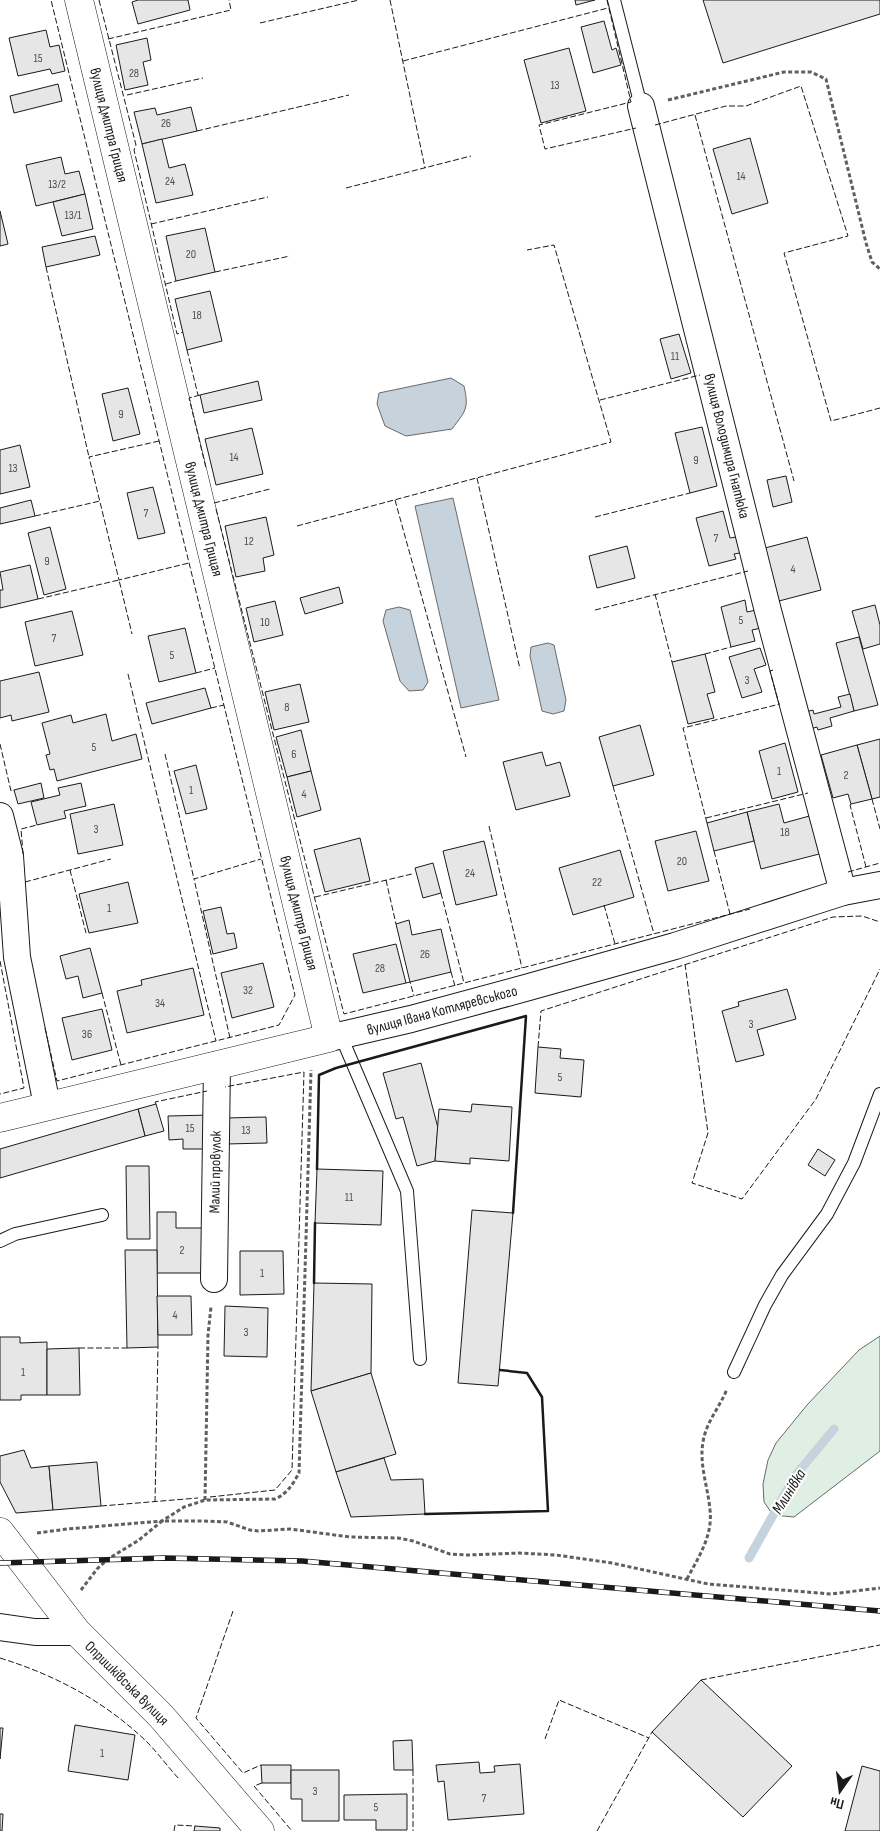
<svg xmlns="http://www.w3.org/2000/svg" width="880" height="1831" viewBox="0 0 880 1831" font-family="'Sofia Sans Condensed',sans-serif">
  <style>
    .green { fill: #e0efe3; stroke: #6a6a6a }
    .water { fill: #c6d2dc; stroke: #6a6a6a }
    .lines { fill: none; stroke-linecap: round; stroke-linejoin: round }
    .stream { stroke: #c6d2dc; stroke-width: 9 }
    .building { fill: #e6e6e6; stroke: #1a1a1a }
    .service-casing { stroke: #1a1a1a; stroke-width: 14 }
    .minor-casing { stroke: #1a1a1a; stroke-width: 28 }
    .tertiary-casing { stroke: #1a1a1a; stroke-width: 29 }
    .path { stroke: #5f5f5f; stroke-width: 3; stroke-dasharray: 4 2.5; stroke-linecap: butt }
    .service { stroke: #fff; stroke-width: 12 }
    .minor { stroke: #fff; stroke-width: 26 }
    .tertiary { stroke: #fff; stroke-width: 28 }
    .rail-casing { stroke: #1a1a1a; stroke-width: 5.5 }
    .rail { stroke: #fff; stroke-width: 4; stroke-dasharray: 11; stroke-linecap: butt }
    .fence { stroke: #1a1a1a; stroke-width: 1; stroke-dasharray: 6 2.5; stroke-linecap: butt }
    .wall { stroke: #1a1a1a; stroke-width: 2.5 }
    .labels { text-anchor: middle; stroke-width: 4; stroke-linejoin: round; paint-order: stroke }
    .number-label { font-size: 12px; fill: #4d4d4d }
    .street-label { font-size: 15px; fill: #1a1a1a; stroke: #fff }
    .water-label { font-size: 16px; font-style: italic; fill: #1a1a1a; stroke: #fff }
  </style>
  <rect width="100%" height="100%" fill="#fff"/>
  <polygon class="green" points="880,1336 880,1451 794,1517 773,1515 764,1502 763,1484 768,1460 776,1443 807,1405 859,1350"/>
  <g class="water">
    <path d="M451,378L464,386C469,409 466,410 452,429L406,436L385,426L377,404L379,393Z"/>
    <polygon points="453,498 499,700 461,708 415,506"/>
    <polygon points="399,607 410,610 428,682 423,690 409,691 400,681 383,621 386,610"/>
    <polygon points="548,643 554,645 566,700 564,711 553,714 542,711 530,656 531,647"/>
  </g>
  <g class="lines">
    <polyline class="stream" points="749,1558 795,1476 834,1429"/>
  </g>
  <g class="building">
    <polygon points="138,0 188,0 190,10 138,24 132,2"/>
    <polygon points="575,0 595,0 576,5"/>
    <polygon points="703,0 880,0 880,14 723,63"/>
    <polygon points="604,21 612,50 616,48 621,65 593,73 581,27"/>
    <polygon points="46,30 50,47 59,45 65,71 52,74 50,69 18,76 9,38"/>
    <polygon points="147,38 151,60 143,62 148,85 125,90 116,45"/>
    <polygon points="569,48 586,111 541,123 524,60"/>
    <polygon points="58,84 62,101 14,113 10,96"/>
    <polygon points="191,107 197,131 142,144 134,112 155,108 157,115"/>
    <polygon points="750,138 768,203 732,214 713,149"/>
    <polygon points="162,139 169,168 185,164 193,195 156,203 142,144"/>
    <polygon points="61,157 65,174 79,171 85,194 36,206 26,165"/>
    <polygon points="85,194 93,229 62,236 53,202"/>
    <polygon points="0,211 8,244 0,246"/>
    <polygon points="205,228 215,272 176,281 166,236"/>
    <polygon points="95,236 100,255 46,267 42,247"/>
    <polygon points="210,291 222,341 187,350 175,299"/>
    <polygon points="679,334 691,373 671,379 660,339"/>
    <polygon points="258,381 262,400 204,413 200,395"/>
    <polygon points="128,388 140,434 113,441 102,394"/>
    <polygon points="702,427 717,486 690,493 675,433"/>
    <polygon points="252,428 263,474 216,485 205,439"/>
    <polygon points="20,445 30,487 0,494 0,450"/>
    <polygon points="786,476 792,502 773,507 767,480"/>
    <polygon points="153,487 165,533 138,539 127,493"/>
    <polygon points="31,500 35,516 0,524 0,508"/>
    <polygon points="723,511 730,538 736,537 740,553 734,554 736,559 709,566 696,518"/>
    <polygon points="266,517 274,555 263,558 265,571 236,577 225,526"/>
    <polygon points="50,527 66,589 44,595 28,533"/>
    <polygon points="807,537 821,590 779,601 765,548"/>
    <polygon points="627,546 635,578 597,588 589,556"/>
    <polygon points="30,565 38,599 0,608 0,590 3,590 0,572"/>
    <polygon points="339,587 343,603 305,614 300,598"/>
    <polygon points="745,600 747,612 756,610 761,628 752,630 755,641 731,647 721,607"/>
    <polygon points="275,601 283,635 254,642 246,608"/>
    <polygon points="875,605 880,625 880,644 863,649 852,611"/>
    <polygon points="72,611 83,655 35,666 25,622"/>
    <polygon points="185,628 196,673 159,682 148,636"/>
    <polygon points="859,637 878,705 854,711 836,643"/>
    <polygon points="760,648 766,665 754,669 762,692 742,698 729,657"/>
    <polygon points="705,654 715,692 707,694 714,718 688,724 672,662"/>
    <polygon points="39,672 49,712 12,721 11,715 0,718 0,681"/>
    <polygon points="300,684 309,722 274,730 265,692"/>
    <polygon points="205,688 211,708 152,724 146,703"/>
    <polygon points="850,694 854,711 830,718 832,726 818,730 817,727 807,730 802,713 813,710 814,714 841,707 838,697"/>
    <polygon points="106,714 112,741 136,734 142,759 57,781 54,769 50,770 46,755 50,754 42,723 71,715 73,723"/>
    <polygon points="640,725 654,775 613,786 599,737"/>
    <polygon points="301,730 311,771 287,777 276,737"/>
    <polygon points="880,739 880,797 872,799 857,745"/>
    <polygon points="785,743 798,792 772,799 759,751"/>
    <polygon points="857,745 872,799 851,804 848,794 833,798 821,755"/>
    <polygon points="542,752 546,766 560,762 570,796 516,810 503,762"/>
    <polygon points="196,765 207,809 186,814 174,771"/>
    <polygon points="311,771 321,810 297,817 287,777"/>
    <polygon points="41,783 44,798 18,804 14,790"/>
    <polygon points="81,783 86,806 64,811 66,818 37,825 31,802 60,795 58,788"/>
    <polygon points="114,804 123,845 78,854 70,814"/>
    <polygon points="779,804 784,823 813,815 823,853 761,869 747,812"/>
    <polygon points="747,812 754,841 714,851 707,823"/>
    <polygon points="696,831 709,881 668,891 655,841"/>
    <polygon points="360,838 370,881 325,892 314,850"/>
    <polygon points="484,841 497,895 456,905 443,851"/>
    <polygon points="620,850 634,897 573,915 559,868"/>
    <polygon points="433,863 441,893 423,898 415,868"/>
    <polygon points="128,882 138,923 89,933 79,894"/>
    <polygon points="221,907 227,934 234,933 237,948 213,954 203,911"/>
    <polygon points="409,920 412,935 441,929 451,972 410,982 396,924"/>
    <polygon points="396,944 406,983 363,993 353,954"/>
    <polygon points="90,948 102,993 83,998 78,976 66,979 60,956"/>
    <polygon points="263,963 274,1007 232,1018 221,973"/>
    <polygon points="193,968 204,1015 127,1033 117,991 142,985 141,980"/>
    <polygon points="787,989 796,1019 757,1030 764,1055 736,1062 722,1011 739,1006 738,1002"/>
    <polygon points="102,1009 112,1050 72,1060 62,1018"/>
    <polygon points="538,1047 561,1049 560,1058 584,1060 581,1097 535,1093"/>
    <polygon points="421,1063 438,1128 435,1161 417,1166 403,1117 396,1119 383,1073"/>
    <polygon points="156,1104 164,1131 145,1136 138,1109"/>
    <polygon points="472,1104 512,1107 509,1161 470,1158 470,1164 435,1161 439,1109 471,1112"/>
    <polygon points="138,1109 145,1136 0,1178 0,1149"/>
    <polygon points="211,1115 212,1149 183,1149 183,1139 169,1140 168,1116"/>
    <polygon points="266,1117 267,1143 226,1144 225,1118"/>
    <polygon points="818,1149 835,1160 825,1176 808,1165"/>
    <polygon points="126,1166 149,1166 150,1239 127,1239"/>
    <polygon points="317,1169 383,1171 381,1225 315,1223"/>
    <polygon points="472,1210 513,1213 498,1386 458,1383"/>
    <polygon points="157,1212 176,1212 176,1228 207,1228 207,1273 157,1273"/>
    <polygon points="125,1250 157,1250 158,1347 127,1348"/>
    <polygon points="240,1251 283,1251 284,1294 240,1295"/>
    <polygon points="314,1283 372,1284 371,1373 311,1391"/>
    <polygon points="157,1296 191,1296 192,1335 158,1335"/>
    <polygon points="225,1306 268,1308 267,1357 224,1356"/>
    <polygon points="0,1337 20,1337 20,1343 47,1342 47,1395 21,1395 21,1400 0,1400"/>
    <polygon points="79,1348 80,1395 47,1395 47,1349"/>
    <polygon points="371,1373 396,1454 336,1472 311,1391"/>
    <polygon points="24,1450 31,1468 49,1466 53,1510 16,1513 0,1482 0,1456"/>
    <polygon points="384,1458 391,1480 423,1479 425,1514 351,1517 336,1472"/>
    <polygon points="97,1462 101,1506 53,1510 49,1466"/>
    <polygon points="701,1680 792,1766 743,1817 652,1732"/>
    <polygon points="75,1725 135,1735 128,1780 68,1771"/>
    <polygon points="0,1728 3,1728 0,1759"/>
    <polygon points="412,1740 413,1770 394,1770 393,1741"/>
    <polygon points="479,1762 480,1773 495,1772 494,1766 520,1764 524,1814 448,1820 444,1781 438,1782 436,1765"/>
    <polygon points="261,1765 291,1765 291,1783 262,1783"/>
    <polygon points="862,1766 880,1771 880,1831 845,1831"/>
    <polygon points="291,1770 339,1770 339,1821 302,1821 302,1799 291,1799"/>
    <polygon points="407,1794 407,1830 376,1830 376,1820 344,1820 344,1795"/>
    <polygon points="0,1814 3,1814 2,1831 0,1831"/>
    <polygon points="195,1826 220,1828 220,1831 194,1831"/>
  </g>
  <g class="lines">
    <g class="service-casing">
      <g id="service">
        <polyline points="614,0 641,106"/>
        <polyline points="341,1036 407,1191 420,1359"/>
        <polyline points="0,1241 15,1234 102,1215"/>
        <polyline points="734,1372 765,1305 782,1275 827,1214 854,1163 880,1094"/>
      </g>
    </g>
    <g class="minor-casing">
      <g id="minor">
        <polyline points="641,106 768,611 843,892"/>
        <polyline points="0,816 10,856 17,957 47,1105"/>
        <polyline points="329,1038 411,1019 529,987 675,946 843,892 880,885"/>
        <polyline points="214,1279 217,1065"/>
        <polyline points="0,1627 35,1632 77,1632"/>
      </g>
    </g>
    <g class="tertiary-casing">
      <g id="tertiary">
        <polyline points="0,1118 329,1038 79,0"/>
        <polyline points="0,1532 77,1632 161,1716 260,1831"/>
      </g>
    </g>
    <g class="path">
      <polyline points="668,100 784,72 811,72 826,79 866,243 872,262 880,269"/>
      <polyline points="205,1500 208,1335 211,1307"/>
      <path d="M37,1533L67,1529L162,1521L184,1507L205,1500L275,1499C287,1494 293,1484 299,1473L311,1070"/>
      <path d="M687,1579C698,1558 713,1536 710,1510C708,1487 699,1465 703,1442C706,1422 720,1407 727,1389"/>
      <polyline points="81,1590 97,1569 108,1559 139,1540 162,1521 204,1521 227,1522 250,1530 258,1531 290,1529 350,1537 398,1538 413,1541 450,1554 468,1555 519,1553 556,1555 612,1563 708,1584 831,1594 880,1588"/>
    </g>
    <use href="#service" class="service"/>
    <use href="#minor" class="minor"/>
    <use href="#tertiary" class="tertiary"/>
    <g class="rail-casing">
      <polyline id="rail" points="0,1563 164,1558 302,1561 880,1611"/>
    </g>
    <use href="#rail" class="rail"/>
    <g class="fence">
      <polyline points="99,0 136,145 134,150 177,334 183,332"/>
      <polyline points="390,0 425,168"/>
      <polyline points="607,0 631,102 539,125 545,149 636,128"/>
      <polyline points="260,23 359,0"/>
      <polyline points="108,39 231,10 229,0"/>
      <polyline points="403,61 608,8"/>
      <polyline points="127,95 203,78"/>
      <polyline points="695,115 794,481"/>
      <polyline points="655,125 726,106 746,106 801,86 848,236 784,253 831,421 880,408"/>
      <polyline points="197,131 349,95"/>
      <polyline points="346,188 471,156"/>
      <polyline points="151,224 268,197"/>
      <polyline points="46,267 89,457"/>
      <polyline points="215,272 290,256"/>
      <polyline points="166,284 176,281"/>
      <polyline points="187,350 198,395"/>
      <polyline points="200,395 189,398 206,468"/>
      <polyline points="600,400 700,375"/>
      <polyline points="159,441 89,457 119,580 189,563"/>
      <polyline points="477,478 520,669"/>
      <polyline points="395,500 466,757"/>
      <polyline points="214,503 270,489"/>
      <polyline points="216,509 344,1014 750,909"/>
      <polyline points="35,516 100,501"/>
      <polyline points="595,517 690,493"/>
      <polyline points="297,526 611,442 554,245 527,250"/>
      <polyline points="655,594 672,662"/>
      <polyline points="38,599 119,580 132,634"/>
      <polyline points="595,610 748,571"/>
      <polyline points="705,654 731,647"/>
      <polyline points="773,670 770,671 779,704"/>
      <polyline points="196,673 215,668"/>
      <polyline points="128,674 216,1041"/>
      <polyline points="211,708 224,705"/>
      <polyline points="0,744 11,791 14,790"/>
      <polyline points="165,754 194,879"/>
      <polyline points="613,786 654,934"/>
      <polyline points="872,799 880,829"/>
      <polyline points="851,804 850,805 866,867"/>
      <polyline points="706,818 808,793"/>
      <polyline points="707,823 683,728 780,704"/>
      <polyline points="489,826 522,968"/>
      <polyline points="714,851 730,914"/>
      <polyline points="23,854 21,829 37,825"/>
      <polyline points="70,870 86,933"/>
      <polyline points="848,872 880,863"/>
      <polyline points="386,880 396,924"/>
      <polyline points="25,882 111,859"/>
      <polyline points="441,893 464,983"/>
      <polyline points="315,897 412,874"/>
      <polyline points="604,905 615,944"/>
      <polyline points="0,961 24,1088 0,1094"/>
      <polyline points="685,964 708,1133 692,1183 742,1199 816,1099 880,969"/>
      <polyline points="451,972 455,986"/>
      <polyline points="406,983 410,982 414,996"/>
      <polyline points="102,993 121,1065"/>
      <polyline points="45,1028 57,1081 279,1025 295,995 51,0"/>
      <polyline points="230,1038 194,879 261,859"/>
      <polyline points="538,1047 541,1011 833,917 862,916 880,922"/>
      <polyline points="156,1104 155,1102 207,1091"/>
      <polyline points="79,1348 127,1348"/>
      <polyline points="210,1497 275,1490 292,1470 304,1072 225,1087"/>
      <polyline points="155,1502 158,1347"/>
      <polyline points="101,1506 198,1498"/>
      <polyline points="233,1611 196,1718 243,1773 261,1765"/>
      <path d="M0,1658C55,1675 104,1701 146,1741C158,1753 168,1767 179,1779"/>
      <polyline points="701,1680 880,1645"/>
      <polyline points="545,1739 559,1700 649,1738"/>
      <polyline points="413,1770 413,1831"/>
      <polyline points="262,1783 254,1786 292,1831"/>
      <polyline points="174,1831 175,1825 195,1826"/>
      <polyline points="597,1831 652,1732"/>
    </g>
    <g class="wall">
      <polyline points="317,1169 319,1075 336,1068 526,1016 513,1213"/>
      <polyline points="314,1283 315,1223"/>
      <polyline points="425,1514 548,1511 542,1397 527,1373 500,1370"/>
    </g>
  </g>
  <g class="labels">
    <g class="number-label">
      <text x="38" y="62">15</text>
      <text x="134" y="77">28</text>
      <text x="555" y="89">13</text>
      <text x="166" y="127">26</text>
      <text x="741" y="180">14</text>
      <text x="170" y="185">24</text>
      <text x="57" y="188">13/2</text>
      <text x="73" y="219">13/1</text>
      <text x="191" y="258">20</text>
      <text x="197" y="319">18</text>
      <text x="675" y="360">11</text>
      <text x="121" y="418">9</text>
      <text x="234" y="461">14</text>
      <text x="696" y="464">9</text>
      <text x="13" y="472">13</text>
      <text x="146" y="517">7</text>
      <text x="716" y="542">7</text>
      <text x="249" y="545">12</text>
      <text x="47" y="565">9</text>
      <text x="793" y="573">4</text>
      <text x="741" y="624">5</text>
      <text x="265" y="626">10</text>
      <text x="54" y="642">7</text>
      <text x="172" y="659">5</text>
      <text x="747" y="684">3</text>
      <text x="287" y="711">8</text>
      <text x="94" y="751">5</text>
      <text x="294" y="758">6</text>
      <text x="779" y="775">1</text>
      <text x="846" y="779">2</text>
      <text x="191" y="794">1</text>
      <text x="304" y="798">4</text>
      <text x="96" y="833">3</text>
      <text x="785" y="836">18</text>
      <text x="682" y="865">20</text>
      <text x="470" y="877">24</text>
      <text x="597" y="886">22</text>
      <text x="109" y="912">1</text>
      <text x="425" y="958">26</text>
      <text x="380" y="972">28</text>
      <text x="248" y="994">32</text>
      <text x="160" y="1007">34</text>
      <text x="751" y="1028">3</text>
      <text x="87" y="1038">36</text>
      <text x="560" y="1081">5</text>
      <text x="190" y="1132">15</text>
      <text x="246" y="1134">13</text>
      <text x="349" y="1201">11</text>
      <text x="182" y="1254">2</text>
      <text x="262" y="1277">1</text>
      <text x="175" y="1319">4</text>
      <text x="246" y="1336">3</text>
      <text x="23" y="1376">1</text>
      <text x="102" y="1757">1</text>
      <text x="315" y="1795">3</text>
      <text x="484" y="1802">7</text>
      <text x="376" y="1811">5</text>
    </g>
    <g class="street-label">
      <text transform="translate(109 125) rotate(76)" y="5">вулиця Дмитра Грицая</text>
      <text transform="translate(727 446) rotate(76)" y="5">вулиця Володимира Гнатюка</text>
      <text transform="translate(204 519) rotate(76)" y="5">вулиця Дмитра Грицая</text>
      <text transform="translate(299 913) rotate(76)" y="5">вулиця Дмитра Грицая</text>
      <text transform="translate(442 1010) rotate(-15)" y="5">вулиця Івана Котляревського</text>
      <text transform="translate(215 1172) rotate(-89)" y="5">Малий провулок</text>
      <text transform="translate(127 1683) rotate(45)" y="5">Опришківська вулиця</text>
    </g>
    <g class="water-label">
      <text transform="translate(788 1491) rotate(-58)" y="6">Млинівка</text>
    </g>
  </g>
  <g transform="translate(840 1791) rotate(194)" stroke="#ffffff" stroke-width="4" paint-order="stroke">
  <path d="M0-4L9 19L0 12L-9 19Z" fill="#1a1a1a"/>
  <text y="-8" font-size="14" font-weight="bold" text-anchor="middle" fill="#1a1a1a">Пн</text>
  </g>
</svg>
